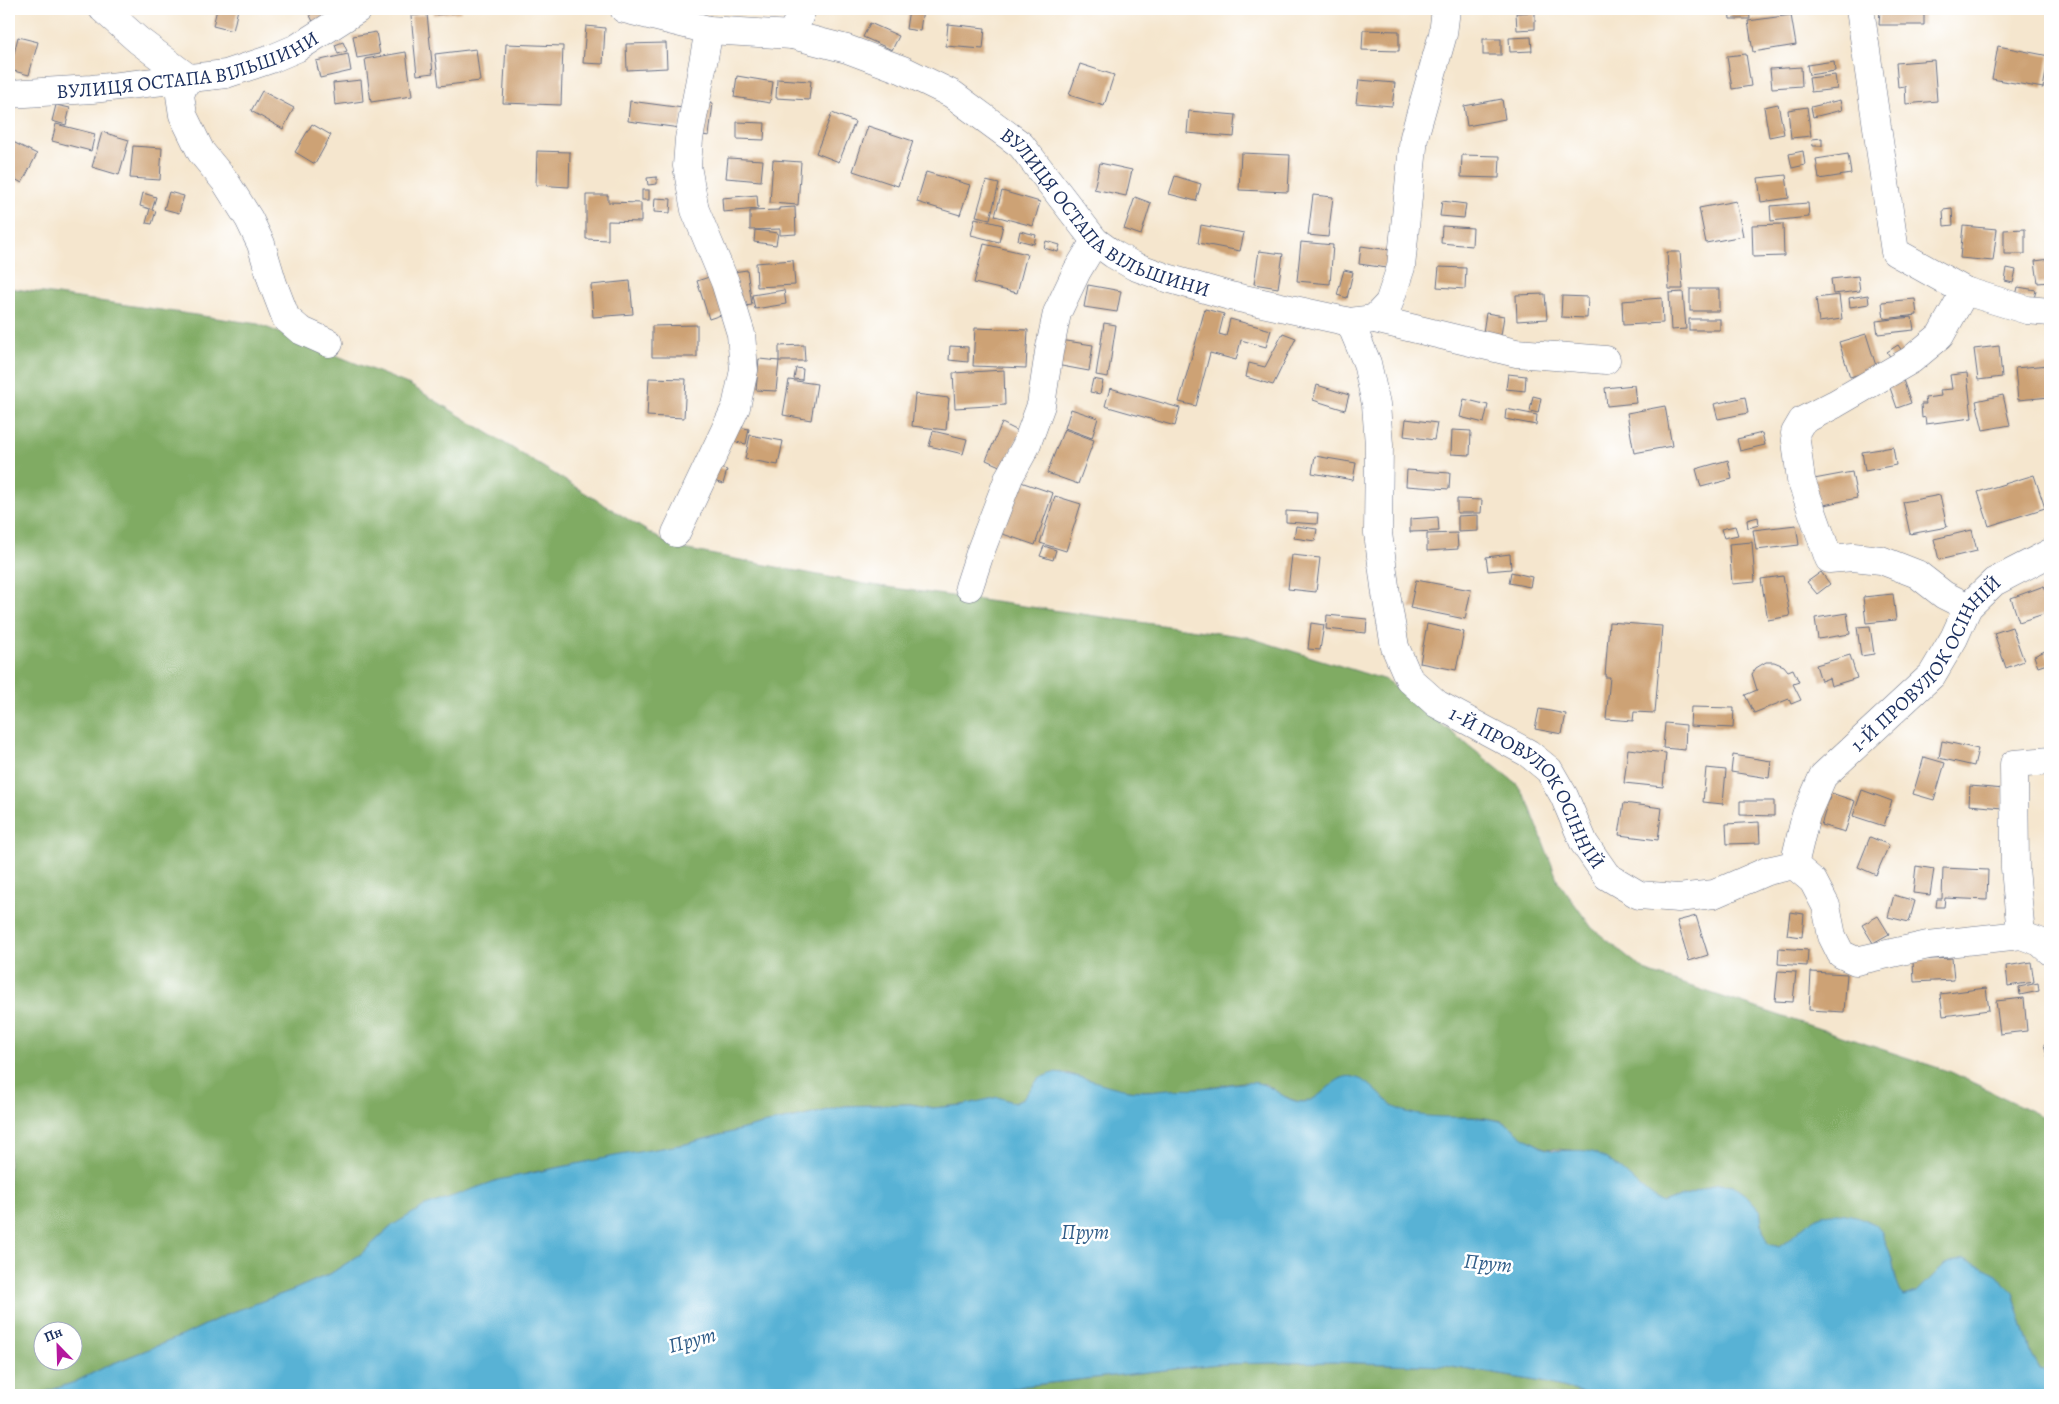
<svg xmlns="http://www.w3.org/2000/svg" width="2059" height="1404" viewBox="0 0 2059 1404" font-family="Alegreya,serif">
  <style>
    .forest { fill: #80ab63; stroke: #4e6d60; fill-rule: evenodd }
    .water { fill: #58b2d5; stroke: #3a709a }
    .building { fill: #cda275 }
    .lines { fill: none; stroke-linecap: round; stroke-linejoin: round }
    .minor-casing { stroke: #676f85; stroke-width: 29 }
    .minor { stroke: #fff; stroke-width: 28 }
    .labels { text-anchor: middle; stroke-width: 5; stroke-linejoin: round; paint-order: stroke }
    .street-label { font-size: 20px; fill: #1b2f5e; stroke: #fff }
    .water-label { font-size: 21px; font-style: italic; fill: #305d88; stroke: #fff }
  </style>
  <rect width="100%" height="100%" fill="#fff"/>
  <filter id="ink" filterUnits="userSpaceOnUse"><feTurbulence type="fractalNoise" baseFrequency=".02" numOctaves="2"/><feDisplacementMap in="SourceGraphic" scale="10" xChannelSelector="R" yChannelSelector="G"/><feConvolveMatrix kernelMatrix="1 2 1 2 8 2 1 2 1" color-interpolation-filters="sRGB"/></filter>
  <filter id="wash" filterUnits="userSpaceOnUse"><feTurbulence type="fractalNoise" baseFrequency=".0096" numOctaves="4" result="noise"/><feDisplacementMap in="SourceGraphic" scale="20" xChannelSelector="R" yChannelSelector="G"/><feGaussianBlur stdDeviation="1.12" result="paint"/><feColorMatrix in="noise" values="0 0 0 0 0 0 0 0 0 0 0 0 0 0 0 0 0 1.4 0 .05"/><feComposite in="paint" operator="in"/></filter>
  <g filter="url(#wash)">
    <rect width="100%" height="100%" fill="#f5e6ce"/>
    <g class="forest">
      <path d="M9,288L258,324L410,385L673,547L865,584L1247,637L1386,680L1517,784L1528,802L1558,881L1592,928L1647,972L1951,1072L2050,1120V1373L2040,1369L2031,1353L2013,1293L1945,1265L1917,1292L1903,1296L1898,1289L1891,1256L1871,1222C1816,1203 1820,1219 1779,1247L1769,1244L1763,1231L1760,1210L1733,1186L1718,1184L1662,1203L1648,1195L1636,1184L1572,1150L1544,1148L1524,1138L1503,1121L1479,1117L1424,1118L1401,1111L1388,1102L1368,1084L1341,1078L1325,1092L1310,1101L1299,1102L1283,1096L1266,1084L1242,1082L1202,1088L1145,1091L1119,1090L1067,1073L1039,1078L1023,1099L1015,1103L1007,1100L933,1108L910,1104L844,1106L805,1116L763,1124L686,1144L529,1173L393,1225L361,1254L330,1274L293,1290L230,1313L182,1336L109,1365L75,1382L37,1395H9ZM42,1332H72V1362H42Z"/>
      <polygon points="1334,1362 1446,1366 1543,1382 1592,1395 987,1395 1024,1386 1217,1364"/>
    </g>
    <path class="water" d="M1053,1073C1085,1074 1113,1092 1145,1091C1154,1091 1163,1089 1171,1089C1181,1088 1191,1089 1201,1088C1221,1087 1238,1081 1257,1083C1273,1085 1285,1102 1302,1102C1322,1102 1334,1072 1354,1077C1375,1082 1384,1105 1403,1111C1436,1122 1467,1113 1500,1121C1509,1123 1517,1133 1525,1138C1530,1141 1536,1144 1541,1147C1557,1155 1580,1146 1597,1154C1624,1166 1637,1189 1662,1203L1718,1184L1733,1186L1748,1197L1760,1210L1763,1231L1769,1244L1779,1247C1793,1238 1809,1218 1825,1214C1840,1210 1872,1218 1881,1231C1885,1237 1887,1246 1890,1253C1895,1267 1894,1283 1903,1296L1917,1292L1945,1264L1964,1258L1995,1273L2013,1293L2031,1353L2040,1369L2050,1373V1395H1592L1543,1382L1446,1366L1334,1362L1217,1364L1024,1386L987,1395H37L75,1382L109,1365L182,1336L230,1313L293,1290L330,1274L361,1254L393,1225L423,1207L498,1180L615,1156L686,1144L763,1124L805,1116L844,1106L910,1104L933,1108L963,1105L998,1097L1015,1103L1023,1099L1039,1078Z"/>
    <g id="blocks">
      <g class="building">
        <polygon points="217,9 238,9 233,31 213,26"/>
        <polygon points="307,9 328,9 332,17 315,26"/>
        <polygon points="433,9 460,9 461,12 434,15"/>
        <polygon points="909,9 923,9 920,31 906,29"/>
        <polygon points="1729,9 1749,9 1750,19 1730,19"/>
        <polygon points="1880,9 1924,9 1924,25 1879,25"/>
        <polygon points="1535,12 1535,29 1517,30 1516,13"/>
        <polygon points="427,14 433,73 417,75 411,16"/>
        <polygon points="1791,15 1796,45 1753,52 1748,21"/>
        <polygon points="870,23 899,36 892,50 863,37"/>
        <polygon points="948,24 985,28 983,49 946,46"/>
        <polygon points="586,26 605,28 603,64 583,63"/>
        <polygon points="1363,30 1399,31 1399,51 1362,50"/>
        <polygon points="376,32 380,54 357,58 353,36"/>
        <polygon points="18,37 38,42 29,75 10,70"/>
        <polygon points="1531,37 1532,51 1510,52 1509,38"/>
        <rect x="1483" y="39" width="18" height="16"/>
        <polygon points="343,42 347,51 338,54 335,45"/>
        <polygon points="666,43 667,68 627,70 626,44"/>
        <polygon points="506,44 563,46 561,105 503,103"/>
        <polygon points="1998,46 2049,56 2043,88 1992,79"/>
        <polygon points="476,49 480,81 439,86 435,54"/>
        <polygon points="406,52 412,96 371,102 365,59"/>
        <polygon points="348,54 351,71 320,78 316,61"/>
        <polygon points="1746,54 1751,86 1732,89 1727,56"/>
        <polygon points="1934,60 1937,101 1906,104 1905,86 1898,87 1896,63"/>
        <polygon points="1834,61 1835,71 1809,75 1807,65"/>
        <polygon points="1080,64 1114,75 1104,106 1069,95"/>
        <polygon points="1801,67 1802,86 1772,88 1770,69"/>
        <polygon points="1835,75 1837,89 1811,92 1809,78"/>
        <polygon points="737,76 773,82 770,103 734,97"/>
        <polygon points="777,79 811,81 809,100 776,98"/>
        <polygon points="361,80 363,101 335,105 333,83"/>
        <polygon points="1359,80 1395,83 1392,106 1356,103"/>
        <polygon points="262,91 294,108 283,129 251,111"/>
        <polygon points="1502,99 1505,119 1467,126 1464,106"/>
        <polygon points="1840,100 1842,110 1813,117 1811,107"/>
        <polygon points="630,101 683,108 680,128 628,121"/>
        <polygon points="700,101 713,103 709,136 696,134"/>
        <polygon points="1778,104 1784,134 1769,137 1764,107"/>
        <polygon points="56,105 70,108 66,125 52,121"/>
        <polygon points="1807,107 1811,136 1791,138 1788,110"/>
        <polygon points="1189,111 1236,115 1234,137 1187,133"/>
        <polygon points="832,113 855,122 839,162 816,153"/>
        <polygon points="737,122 765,123 764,140 737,139"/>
        <polygon points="56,124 95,134 91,151 52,141"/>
        <polygon points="312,124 331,135 315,164 295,152"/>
        <polygon points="868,126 913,141 898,186 853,171"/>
        <polygon points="102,132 129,140 119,175 92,167"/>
        <polygon points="1822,138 1822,146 1813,146 1812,139"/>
        <polygon points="9,140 37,154 22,183 9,176"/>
        <polygon points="133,146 162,148 160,180 130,178"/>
        <polygon points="537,151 570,152 569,187 536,185"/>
        <polygon points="1803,151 1805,165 1792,168 1789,154"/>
        <polygon points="1241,153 1290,155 1288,192 1239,190"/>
        <polygon points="1848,154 1851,174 1819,179 1816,159"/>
        <polygon points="1462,155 1500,156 1499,178 1461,177"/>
        <polygon points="728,158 763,160 761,181 726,178"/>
        <polygon points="773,160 801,162 798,205 770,203"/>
        <polygon points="1100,163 1132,170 1126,196 1094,189"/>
        <polygon points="926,172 970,185 960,215 917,202"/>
        <polygon points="1786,175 1789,198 1761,202 1758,178"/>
        <polygon points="1175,176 1201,184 1196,201 1169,194"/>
        <polygon points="657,177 657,184 648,185 647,178"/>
        <polygon points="986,181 999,184 990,219 976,216"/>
        <rect x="642" y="190" width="7" height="10"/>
        <polygon points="1002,191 1040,202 1033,226 995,216"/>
        <polygon points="169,192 184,196 179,213 164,209"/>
        <polygon points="143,193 156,197 152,210 156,211 152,224 146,223 150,209 140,206"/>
        <polygon points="586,195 608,195 608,202 641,203 641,222 608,221 608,240 586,239"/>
        <polygon points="757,195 758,209 723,212 722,198"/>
        <polygon points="1313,195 1333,197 1328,237 1308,235"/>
        <polygon points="1135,197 1151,203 1141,235 1124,229"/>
        <polygon points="655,198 671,199 670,213 654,212"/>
        <polygon points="1442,201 1466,204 1464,218 1440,216"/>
        <polygon points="1736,201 1743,236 1706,243 1699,208"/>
        <polygon points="1808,203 1809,217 1771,221 1770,206"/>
        <polygon points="795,207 796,234 780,235 780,229 750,230 750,211 779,210 779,208"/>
        <polygon points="1952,209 1953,225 1944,226 1943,210"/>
        <polygon points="975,218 1003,225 999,242 971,235"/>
        <polygon points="1783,224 1784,256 1753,257 1752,225"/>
        <polygon points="1201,225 1244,233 1240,251 1198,243"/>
        <polygon points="1442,226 1473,228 1472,246 1441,243"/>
        <polygon points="1963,226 1997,229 1993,261 1960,258"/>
        <polygon points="2025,229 2025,254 2004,254 2004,230"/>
        <polygon points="755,230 778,233 776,245 754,242"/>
        <polygon points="1020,231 1036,235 1034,244 1018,240"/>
        <polygon points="1046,241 1060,245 1058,252 1044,248"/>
        <polygon points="1301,242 1333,245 1330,284 1297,281"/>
        <polygon points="984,244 1027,254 1017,293 974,283"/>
        <polygon points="1361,246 1390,250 1387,268 1359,264"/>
        <polygon points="1259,251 1283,254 1278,288 1254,284"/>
        <polygon points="1667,252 1680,252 1683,289 1669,289"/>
        <polygon points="2050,259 2050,282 2038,283 2035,261"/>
        <polygon points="793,260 795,285 757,287 756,263"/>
        <polygon points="1439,267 1466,268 1465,289 1437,287"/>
        <polygon points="2007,268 2016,270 2013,283 2005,281"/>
        <polygon points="747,270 752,305 738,307 733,272"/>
        <polygon points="1344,270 1353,272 1347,298 1337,295"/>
        <polygon points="712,276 724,314 709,319 697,281"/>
        <polygon points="1858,276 1860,291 1833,294 1831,279"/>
        <polygon points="630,281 633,314 593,317 591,285"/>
        <polygon points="1088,285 1121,291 1117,312 1084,307"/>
        <polygon points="2018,287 2036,290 2034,299 2016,296"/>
        <rect x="1690" y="289" width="29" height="22"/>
        <polygon points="784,290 786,304 755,309 752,295"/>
        <polygon points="1683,292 1686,329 1671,330 1669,293"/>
        <polygon points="1545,294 1547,319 1517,321 1516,295"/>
        <polygon points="1839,295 1842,319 1819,322 1816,298"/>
        <polygon points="1868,295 1869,304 1850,307 1849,298"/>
        <polygon points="1562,296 1588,297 1587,318 1561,317"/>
        <polygon points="1662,298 1663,323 1623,325 1622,301"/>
        <polygon points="1915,299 1917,315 1884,319 1882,302"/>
        <polygon points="1205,309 1224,314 1219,334 1226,336 1230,319 1271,330 1266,347 1241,340 1236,360 1210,353 1196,406 1179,402"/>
        <polygon points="1486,313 1504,316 1500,342 1482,339"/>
        <polygon points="1912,317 1914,330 1878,334 1876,321"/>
        <rect x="1689" y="319" width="31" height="11"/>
        <polygon points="1104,323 1116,325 1108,377 1096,375"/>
        <polygon points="697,325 697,357 652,357 652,326"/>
        <polygon points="975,328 1028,330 1026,368 973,366"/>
        <polygon points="1283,333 1296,338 1273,385 1246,377 1249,363 1265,367"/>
        <polygon points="1866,334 1877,369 1850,377 1839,342"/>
        <polygon points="1060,340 1093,345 1089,371 1056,365"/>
        <polygon points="804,345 805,361 779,361 779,346"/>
        <polygon points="1898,345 1904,354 1893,361 1887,352"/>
        <polygon points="950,346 968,347 968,362 949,360"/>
        <polygon points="1999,346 2002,377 1978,380 1974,349"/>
        <polygon points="759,359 779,361 776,391 756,390"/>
        <polygon points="2050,365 2050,397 2018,400 2015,368"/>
        <polygon points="796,368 803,369 802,380 794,379"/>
        <polygon points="1004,370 1005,405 955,408 953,373"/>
        <polygon points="1967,373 1972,418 1926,424 1925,417 1922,418 1921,404 1926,404 1925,398 1941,396 1940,390 1952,389 1950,375"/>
        <polygon points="1508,374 1526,376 1525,391 1506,389"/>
        <polygon points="1902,377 1911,403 1897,408 1888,382"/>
        <polygon points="649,378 686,379 684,418 647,416"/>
        <polygon points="1093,379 1103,381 1100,394 1090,392"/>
        <polygon points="789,380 817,384 811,420 783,415"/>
        <polygon points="1317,385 1349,395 1345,410 1313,400"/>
        <polygon points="1634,385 1636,403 1607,406 1605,388"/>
        <polygon points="1110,388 1180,408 1175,426 1105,406"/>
        <polygon points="915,394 949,398 946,430 912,426"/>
        <polygon points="2003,395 2010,425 1983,430 1976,401"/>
        <polygon points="1533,396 1541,398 1538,413 1530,411"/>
        <polygon points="1745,397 1748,413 1718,419 1714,404"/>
        <polygon points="1464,399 1488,405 1484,423 1460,417"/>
        <polygon points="1665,406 1672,446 1634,453 1627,413"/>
        <polygon points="1071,409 1098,418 1092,438 1065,428"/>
        <polygon points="1506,409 1537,415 1536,425 1505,419"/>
        <polygon points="1406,419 1437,423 1434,440 1404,436"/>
        <polygon points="1002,423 1020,432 1004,468 986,460"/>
        <polygon points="733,426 749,429 746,444 731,441"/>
        <polygon points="1064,429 1094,440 1078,484 1047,473"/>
        <polygon points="1452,430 1471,431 1470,455 1451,454"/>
        <polygon points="933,431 967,439 963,454 929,446"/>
        <polygon points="1762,433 1765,445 1740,451 1737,439"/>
        <polygon points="750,435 783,441 778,465 745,459"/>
        <polygon points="1893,447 1896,465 1865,471 1862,452"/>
        <polygon points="1315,456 1356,463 1353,480 1312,473"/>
        <polygon points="1728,460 1732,479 1701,487 1696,469"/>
        <polygon points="712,466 727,470 723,484 708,479"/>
        <polygon points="1407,470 1450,473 1449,489 1406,486"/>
        <polygon points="1852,472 1857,498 1819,506 1814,479"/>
        <polygon points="2034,475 2045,508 1989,526 1978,492"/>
        <polygon points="1012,479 1053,493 1035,545 994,531"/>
        <polygon points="1940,495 1947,527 1910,534 1903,502"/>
        <polygon points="1055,496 1081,504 1066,551 1040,543"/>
        <polygon points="1457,499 1482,500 1481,513 1457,513"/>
        <polygon points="1286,511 1318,513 1317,524 1286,522"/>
        <polygon points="1478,515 1478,531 1458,532 1458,516"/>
        <polygon points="1438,517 1439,531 1410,532 1410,519"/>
        <polygon points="1758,517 1759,525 1748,528 1747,520"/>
        <polygon points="1796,525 1799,545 1756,550 1753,530"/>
        <polygon points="1296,526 1317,529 1315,541 1294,538"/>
        <polygon points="1735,526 1738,535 1724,538 1721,529"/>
        <polygon points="1972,530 1977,551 1939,560 1934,539"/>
        <polygon points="1457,533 1458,549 1427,551 1427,534"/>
        <polygon points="1752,542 1755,582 1732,584 1729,544"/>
        <polygon points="1044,546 1056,550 1053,560 1040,556"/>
        <polygon points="1510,554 1511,569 1488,571 1486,557"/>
        <polygon points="1292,555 1320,558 1316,592 1288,589"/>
        <polygon points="1511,572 1532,577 1530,587 1509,583"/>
        <polygon points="1821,572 1830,584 1817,594 1807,582"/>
        <polygon points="1783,576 1790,616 1768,620 1761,579"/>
        <polygon points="1416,580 1471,590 1465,619 1410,608"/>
        <polygon points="2044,586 2050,605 2050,612 2019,622 2011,598"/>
        <polygon points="1893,594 1896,620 1866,623 1863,597"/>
        <polygon points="1847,613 1850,634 1818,639 1815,618"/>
        <polygon points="1327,615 1367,619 1366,633 1326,629"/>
        <polygon points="1609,622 1662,626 1655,713 1634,712 1633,721 1606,719 1610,677 1605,677"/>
        <polygon points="1311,623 1324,625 1320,650 1308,649"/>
        <polygon points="1427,624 1464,632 1456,670 1420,663"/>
        <polygon points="1870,626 1874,654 1861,656 1857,627"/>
        <polygon points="2012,627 2024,661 2006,668 1994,633"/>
        <polygon points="2045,651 2050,663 2038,667 2034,656"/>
        <polygon points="1850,655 1857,678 1831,686 1829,678 1821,681 1816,665"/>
        <polygon points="1766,662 1774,662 1784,666 1788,671 1793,669 1799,682 1793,684 1801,700 1791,704 1789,699 1754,713 1745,695 1757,690 1752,674 1756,668"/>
        <polygon points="1691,707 1734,708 1733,728 1690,726"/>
        <polygon points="1539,709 1566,714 1562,734 1535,729"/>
        <polygon points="1665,723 1686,725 1685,750 1663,748"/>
        <polygon points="1942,741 1978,749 1974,766 1939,758"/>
        <polygon points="1628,749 1666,753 1663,787 1624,783"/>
        <polygon points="1733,755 1771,761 1769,778 1731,772"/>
        <polygon points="1924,757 1945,763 1934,800 1913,794"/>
        <polygon points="1706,768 1726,770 1723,804 1703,802"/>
        <polygon points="1970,786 2004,789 2002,808 1969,805"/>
        <polygon points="1862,790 1892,801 1884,826 1853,816"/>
        <polygon points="1831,793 1855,801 1845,832 1821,825"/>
        <polygon points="1740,801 1774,801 1774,816 1740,815"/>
        <polygon points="1624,803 1662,808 1658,840 1619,835"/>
        <polygon points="1759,822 1760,843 1727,844 1726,824"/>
        <polygon points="1870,837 1889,845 1876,875 1858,867"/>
        <polygon points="1916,866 1934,869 1930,895 1913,893"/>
        <polygon points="1943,868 1988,870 1987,900 1945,898 1944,907 1936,907 1937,899 1942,899"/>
        <polygon points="1894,895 1915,901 1909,922 1888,917"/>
        <polygon points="1790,912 1804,914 1802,937 1787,935"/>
        <polygon points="1696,916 1708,955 1689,961 1677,921"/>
        <polygon points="1878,916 1889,934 1873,943 1862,925"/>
        <polygon points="1779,948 1808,950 1807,966 1778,964"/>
        <polygon points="1952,958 1954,980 1914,982 1913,960"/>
        <polygon points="2031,962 2034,982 2008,986 2006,966"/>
        <polygon points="1778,971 1796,972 1793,1002 1775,1001"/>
        <polygon points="1811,972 1847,974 1844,1012 1809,1010"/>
        <polygon points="2038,983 2039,991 2020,995 2019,987"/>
        <polygon points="1986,988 1989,1010 1943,1016 1940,994"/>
        <polygon points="2024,998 2027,1031 2000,1034 1996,1001"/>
        <polygon points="2050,1043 2050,1058 2048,1059 2044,1044"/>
      </g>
    </g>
  </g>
  <g filter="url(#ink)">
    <use href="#blocks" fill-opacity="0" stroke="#676f85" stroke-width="1"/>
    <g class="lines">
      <g class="minor-casing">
        <g id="minor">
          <polyline points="103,9 138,40 187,77 180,95 183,115 201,152 225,181 249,219 261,244 273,284 286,318 300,330 329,343"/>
          <path id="s1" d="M624,9L709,30L792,35L847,49L903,70L952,94L1021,145L1095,241L1113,254L1134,266L1167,278L1230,296L1350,322L1374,319L1516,353L1606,360"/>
          <polyline points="1860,9 1895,252 1965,291 2027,310 2050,312"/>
          <polyline points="792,35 802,9"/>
          <path id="s2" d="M9,94L92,89L226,74L271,59L297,48L358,9"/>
          <polyline points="1965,291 1940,336 1911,360 1835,404 1802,421 1795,433 1801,480 1829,559 1853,557 1881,560 1917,574 1944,595 1968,607"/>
          <polyline points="1374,319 1389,303 1401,267 1414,137 1443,34 1446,9"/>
          <path id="s3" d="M1350,322L1367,363L1376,404L1379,445L1378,533L1386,594L1395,647L1409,679L1437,704L1528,753L1549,770L1564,796L1584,843L1607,876L1639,895L1678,898L1714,894L1767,871L1794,865L1806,815L1823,776L1932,675L1954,638L1968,607L1994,582L2050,553"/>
          <polyline points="676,533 736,407 744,370 741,334 725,282 695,210 687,166 689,139 709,30"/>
          <polyline points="969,587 981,550 1009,477 1026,446 1041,405 1049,352 1057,313 1077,271 1095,241"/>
          <polyline points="1794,865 1813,881 1826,906 1832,936 1841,954 1856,961 1928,945 2021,935 2040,942 2050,951"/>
          <polyline points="2021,935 2015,868 2014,764 2050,761"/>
        </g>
      </g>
      <use href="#minor" class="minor"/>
    </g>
  </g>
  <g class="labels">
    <g class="street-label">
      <text dy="7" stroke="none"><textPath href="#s2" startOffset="182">ВУЛИЦЯ ОСТАПА ВІЛЬШИНИ</textPath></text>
      <text dy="7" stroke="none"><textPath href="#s1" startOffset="540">ВУЛИЦЯ ОСТАПА ВІЛЬШИНИ</textPath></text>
      <text dy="7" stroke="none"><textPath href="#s3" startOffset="1101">1-Й ПРОВУЛОК ОСІННІЙ</textPath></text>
      <text dy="7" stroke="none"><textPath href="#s3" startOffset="531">1-Й ПРОВУЛОК ОСІННІЙ</textPath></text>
    </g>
    <g class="water-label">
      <text x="1085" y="1239">Прут</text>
      <text transform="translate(1488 1263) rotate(6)" y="7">Прут</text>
      <text transform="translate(692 1340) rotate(-15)" y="7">Прут</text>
    </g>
  </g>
  <rect width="2059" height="1404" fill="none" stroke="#fff" stroke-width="30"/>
  <g transform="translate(58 1346) rotate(337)"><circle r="24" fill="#ffffff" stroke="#a4acbf"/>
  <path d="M0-4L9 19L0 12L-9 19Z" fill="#b5179e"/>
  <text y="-8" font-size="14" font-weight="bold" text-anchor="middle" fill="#1b2f5e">Пн</text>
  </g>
</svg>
